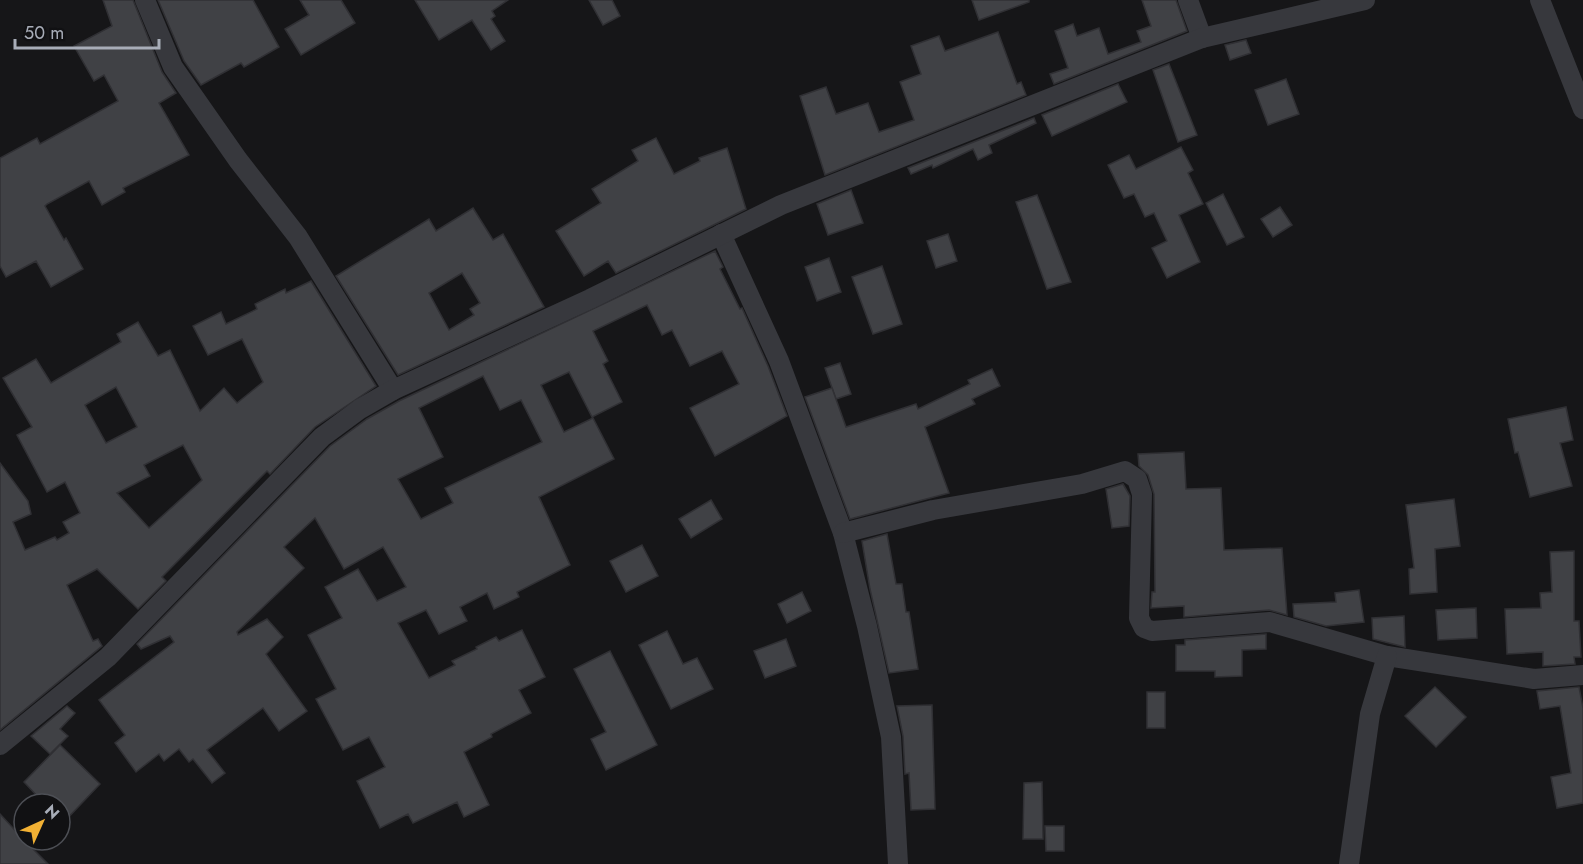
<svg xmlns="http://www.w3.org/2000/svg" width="1583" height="864" viewBox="0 0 1583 864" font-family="Jost,sans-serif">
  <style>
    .building { fill: #404145; stroke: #303034; stroke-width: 1.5; fill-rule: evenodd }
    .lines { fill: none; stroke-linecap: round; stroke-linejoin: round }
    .minor { stroke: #37383d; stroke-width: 20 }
  </style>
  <rect width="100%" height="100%" fill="#161618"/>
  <g class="building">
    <polygon points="103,0 133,0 162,72 176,93 159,103 189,155 123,188 125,192 102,205 89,181 47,204 45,206 64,240 66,238 83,269 51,287 36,261 6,277 0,266 0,158 37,138 40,144 118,101 104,75 94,81 74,46 112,26"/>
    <polygon points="158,0 253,0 279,47 244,67 241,63 201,85 184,61"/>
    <polygon points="300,0 341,0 355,23 301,55 285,29 309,15"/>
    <polygon points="415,0 508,0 492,11 495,16 491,19 505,41 491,50 472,20 439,40"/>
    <polygon points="589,0 612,0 620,16 603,25"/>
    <polygon points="972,0 1029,0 1029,2 979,20"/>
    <polygon points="1142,0 1176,0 1187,31 1054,84 1050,74 1068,68 1055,31 1073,24 1077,36 1099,28 1108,54 1141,42 1137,31 1151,26"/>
    <polygon points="998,32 1017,84 1021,82 1026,95 825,175 800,96 826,87 836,114 868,103 879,132 914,120 900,82 921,74 911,46 939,36 945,51"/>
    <polygon points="1246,40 1251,53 1230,60 1225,45"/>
    <polygon points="1169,64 1197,135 1178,142 1153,70"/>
    <polygon points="1286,79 1299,114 1268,125 1255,90"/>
    <polygon points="1118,84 1127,102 1052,136 1042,115"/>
    <polygon points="1034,118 1036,123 989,145 992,153 978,160 973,149 933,168 932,165 911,174 908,168"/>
    <polygon points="656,138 674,174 700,161 699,158 727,148 746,209 616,273 608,261 584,276 556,231 601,203 592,189 638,161 632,150"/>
    <polygon points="1181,147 1193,170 1188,173 1203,204 1179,215 1200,262 1167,278 1152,248 1167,241 1154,213 1145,217 1134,194 1124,198 1108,165 1129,155 1136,169"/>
    <polygon points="851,190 863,223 828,235 817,204"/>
    <polygon points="1223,194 1244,237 1227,245 1206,203"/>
    <polygon points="1037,195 1071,282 1047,289 1016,202"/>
    <polygon points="1280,207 1292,225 1273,237 1261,219"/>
    <path d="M473,208L493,240L503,234L544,307L398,375L336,276L429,219L436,231ZM462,273L480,303L470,309L474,315L449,330L429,293Z"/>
    <polygon points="948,234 957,261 936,268 927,241"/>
    <path d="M715,251L723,267L720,269L740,309L742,308L768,366L787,416L715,456L690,408L739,384L722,351L690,366L672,330L662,335L647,305L593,331L608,361L603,364L622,402L592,417L569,372L541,385L564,432L593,418L614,459L539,497L570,565L517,592L519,597L494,609L487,593L460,607L467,621L439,634L426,610L398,623L429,678L455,665L452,661L477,649L476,647L496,637L499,641L522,630L545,677L519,690L531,713L491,734L492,737L464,752L489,805L464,817L457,802L413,823L408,814L380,828L357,781L385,767L369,737L343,750L316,699L336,689L308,635L342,618L325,587L358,569L377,601L406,587L383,547L344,569L315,518L284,547L304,568L237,632L238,635L267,619L283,637L266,654L307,711L279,731L263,708L207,750L225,773L212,783L193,759L189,762L179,749L164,761L159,754L136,772L115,743L125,735L99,700L174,642L170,636L141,649L137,644L330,446L367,419L399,401ZM483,376L500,410L521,400L542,442L445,488L453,503L421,519L398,479L443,457L419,408Z"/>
    <polygon points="829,258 841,292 817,301 805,267"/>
    <polygon points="882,266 902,324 873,334 852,277"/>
    <path d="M311,281L376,386L315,427L270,474L267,471L162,577L166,581L138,609L97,569L67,585L93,641L98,639L102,646L0,730V463L28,501L31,514L13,522L25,550L55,537L57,540L69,533L63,522L80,513L65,482L47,492L17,435L32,427L3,378L36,359L51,383L121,342L117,334L138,322L158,356L170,350L200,411L224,388L237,403L263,382L242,339L208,355L193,326L221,312L226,324L257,309L255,304L285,289L286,293ZM116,387L137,427L106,443L85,405ZM183,445L202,480L149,528L117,493L150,476L144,465Z"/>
    <polygon points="840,363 851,394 836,399 825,368"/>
    <polygon points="992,369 1000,386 972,399 975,404 925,427 949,493 850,519 805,397 832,388 846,427 916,404 918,409 970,384 968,380"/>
    <polygon points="1566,407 1573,440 1560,443 1572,486 1530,497 1518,452 1515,453 1508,419"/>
    <polygon points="1184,452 1186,489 1221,488 1224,550 1282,548 1287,615 1269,610 1184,617 1184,606 1151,608 1152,592 1155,592 1154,494 1148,475 1139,466 1138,454"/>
    <polygon points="1123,484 1130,496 1129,526 1112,528 1106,489"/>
    <polygon points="1454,499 1460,546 1435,549 1437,592 1410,594 1409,569 1414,568 1406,505"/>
    <polygon points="711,500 722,519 691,538 679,519"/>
    <polygon points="887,534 896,584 902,584 906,612 909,612 918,669 889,673 870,589 862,541"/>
    <polygon points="642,545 658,576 626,592 610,561"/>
    <polygon points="1574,551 1574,621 1579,621 1581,657 1574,657 1575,664 1543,666 1543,652 1507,654 1505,609 1541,608 1540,593 1552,592 1550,552"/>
    <polygon points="1359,590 1364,622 1326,626 1294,617 1293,604 1336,602 1335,593"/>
    <polygon points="802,592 811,611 787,623 778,604"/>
    <polygon points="1476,608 1477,638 1438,640 1436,610"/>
    <polygon points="1404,616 1405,647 1373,639 1372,618"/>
    <polygon points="667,631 683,664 697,658 713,689 671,709 639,645"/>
    <polygon points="1266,634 1266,649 1242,650 1242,676 1215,677 1215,671 1176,671 1176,645 1185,645 1185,640"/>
    <polygon points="786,639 796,666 765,678 754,651"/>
    <polygon points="610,651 657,745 606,770 591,739 606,732 574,669"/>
    <polygon points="1435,687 1466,717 1436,747 1405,716"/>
    <polygon points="1579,687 1583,708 1583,803 1557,808 1551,777 1571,773 1560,706 1540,709 1537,691"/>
    <rect x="1147" y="692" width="18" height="36"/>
    <polygon points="932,705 935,809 911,810 909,773 905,774 903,736 897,706"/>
    <polygon points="67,706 75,713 60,729 68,736 50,754 31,736"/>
    <polygon points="60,745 100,784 60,826 60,804 50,804 41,796 39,798 24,782"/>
    <polygon points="1042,782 1043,839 1023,839 1024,783"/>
    <polygon points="0,814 24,840 48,864 0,864"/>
    <polygon points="1045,826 1064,826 1064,851 1046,851"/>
  </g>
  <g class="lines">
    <g class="minor">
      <polyline points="145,0 173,67 238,160 298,237 393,390"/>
      <polyline points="1188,0 1202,38"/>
      <polyline points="1540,0 1583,109"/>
      <polyline points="721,234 779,361 843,533 867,626 891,737 898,864"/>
      <polyline points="843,533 933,510 1082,484 1125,471 1137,479 1142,494 1139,618 1144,628 1152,631 1270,622 1387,656 1534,679 1583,675"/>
      <polyline points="0,745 108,657 322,437 360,409 393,390 590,299 781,205 1202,38 1365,0"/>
      <polyline points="1349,864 1370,714 1387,656"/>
    </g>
  </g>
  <g transform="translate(42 822) rotate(45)"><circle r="28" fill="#111113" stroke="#4d4f55" stroke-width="1.5"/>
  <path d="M0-4.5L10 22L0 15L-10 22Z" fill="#f2b134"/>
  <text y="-9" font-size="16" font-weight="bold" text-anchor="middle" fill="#a8adb8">N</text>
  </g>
  <path d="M15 39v9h144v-9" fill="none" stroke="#a8adb8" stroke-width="3"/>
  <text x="24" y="39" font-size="18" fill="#a8adb8" stroke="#111113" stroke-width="4.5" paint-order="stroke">50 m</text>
</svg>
